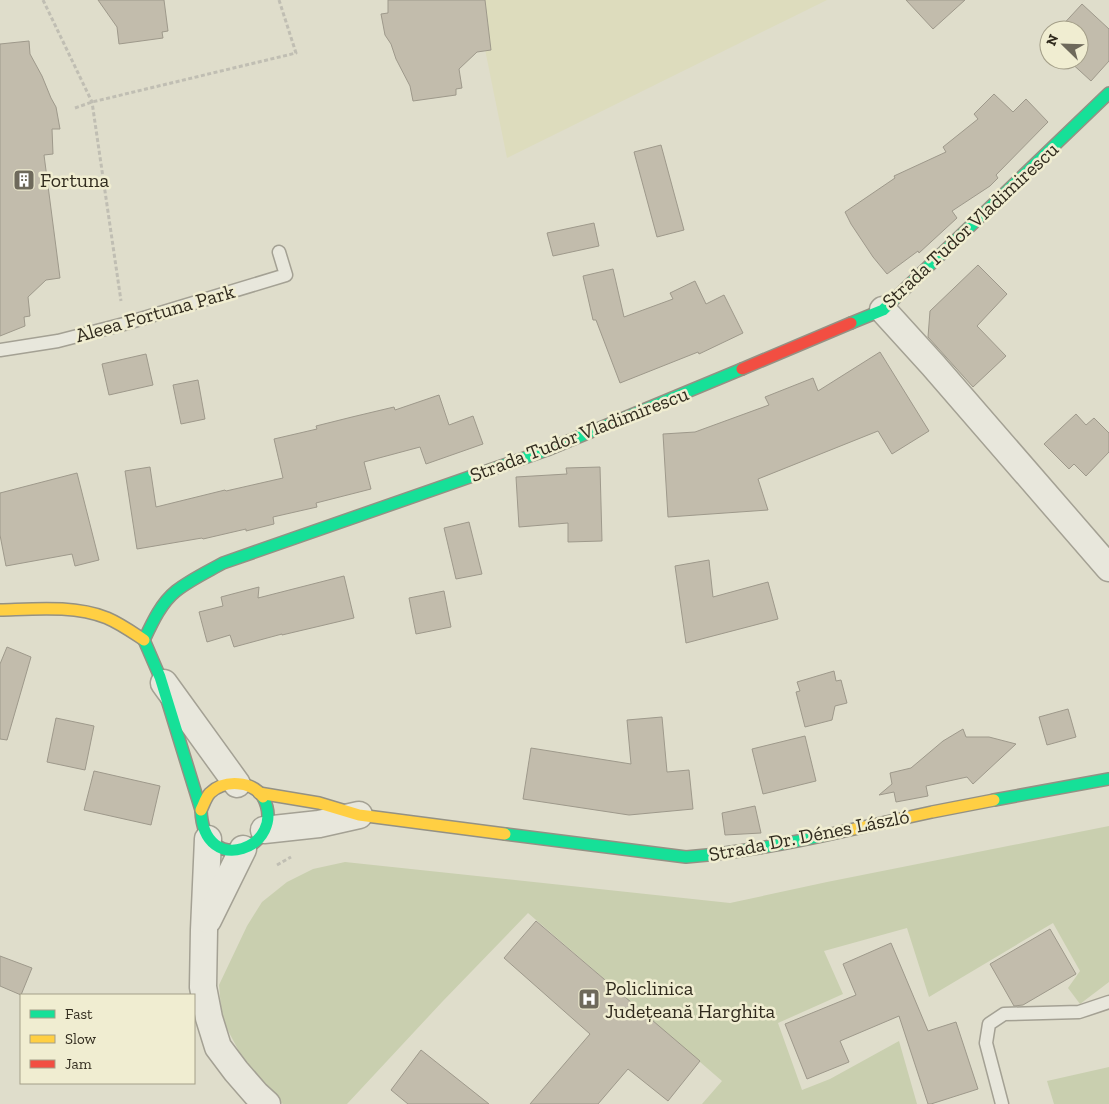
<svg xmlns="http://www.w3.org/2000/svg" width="1109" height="1104" viewBox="0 0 1109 1104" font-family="'Zilla Slab',serif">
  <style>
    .farmland { fill: #dddcbd }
    .green { fill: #c9cfaf }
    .building { fill: #c2bcac; stroke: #9e998b }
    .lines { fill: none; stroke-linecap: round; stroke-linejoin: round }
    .lane-casing { stroke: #a4a194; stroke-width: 15 }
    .street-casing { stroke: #a4a194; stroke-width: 29 }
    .fast-casing { stroke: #949184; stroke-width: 14 }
    .slow-casing { stroke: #949184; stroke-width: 14 }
    .jam-casing { stroke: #949184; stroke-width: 14 }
    .path { stroke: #c0beb3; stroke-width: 3; stroke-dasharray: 4 2.5; stroke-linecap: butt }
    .lane { stroke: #e8e7dc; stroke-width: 12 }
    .street { stroke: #e8e7dc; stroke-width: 26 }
    .fast { stroke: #16e098; stroke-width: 11 }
    .slow { stroke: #ffcf43; stroke-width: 11 }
    .jam { stroke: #f24e42; stroke-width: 11 }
    .labels { text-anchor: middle; stroke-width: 5; stroke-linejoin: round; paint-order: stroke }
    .poi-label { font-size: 20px; fill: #312b1e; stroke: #f0edd1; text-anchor: start }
    .street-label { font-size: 20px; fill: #312b1e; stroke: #f0edd1 }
  </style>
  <rect width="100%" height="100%" fill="#dfddcb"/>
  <polygon class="farmland" points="475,0 827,0 507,158"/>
  <g class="green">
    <polygon points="1109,826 1109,982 1080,1004 1068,988 1080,971 1053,923 929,997 907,928 824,951 843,994 778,1023 802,1090 830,1079 899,1041 917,1104 702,1104 722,1081 528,913 442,1002 347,1104 283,1104 272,1096 244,1061 222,1019 219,985 247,926 262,902 287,882 313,869 345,862 730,903 827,882"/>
    <polygon points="1109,1067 1109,1104 1054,1104 1047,1081"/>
  </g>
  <g class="building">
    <polygon points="98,0 164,0 168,31 162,32 163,38 119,44 117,27"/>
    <polygon points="388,0 485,0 491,50 477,52 459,69 462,88 456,89 456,95 413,101 410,86 396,59 391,44 385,35 381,14 388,13"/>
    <polygon points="906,0 965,0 933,29"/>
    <polygon points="1082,4 1109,29 1109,61 1091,81 1068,60 1079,60 1079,30 1058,30"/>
    <polygon points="29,41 30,54 42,76 51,98 56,107 60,129 52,129 53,154 44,155 60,278 46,280 28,297 30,316 24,317 25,326 0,336 0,44"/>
    <polygon points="994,94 1013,112 1026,99 1048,122 996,175 998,178 990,186 952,211 957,218 919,253 918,251 887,274 873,257 851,224 845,212 895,178 894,176 946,152 943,147 978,119 974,114"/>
    <polygon points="661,145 684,230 657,237 634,152"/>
    <polygon points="594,223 599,246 553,256 547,233"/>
    <polygon points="978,265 1007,294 977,326 1006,356 973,387 928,337 930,311"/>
    <polygon points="613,269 624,317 673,299 670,293 695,281 706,304 724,295 743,333 699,354 698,352 620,383 596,320 593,320 583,276"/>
    <polygon points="880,352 929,431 892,454 878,431 758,479 768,510 668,517 663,434 695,432 769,405 765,397 813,378 818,391"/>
    <polygon points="146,354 153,385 109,395 102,364"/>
    <polygon points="198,380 205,419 181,424 173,385"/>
    <polygon points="439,395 449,425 473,416 483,444 426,464 420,447 364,462 371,489 316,503 317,507 273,517 274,524 246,531 246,529 203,539 202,538 137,549 125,471 150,467 156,507 225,490 226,491 283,478 274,439 317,429 316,426 352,417 394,407 395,410"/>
    <polygon points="1076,414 1086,425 1094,418 1109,433 1109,452 1086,476 1074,464 1069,469 1044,444"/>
    <polygon points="600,467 602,541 568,542 568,523 519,527 516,477 567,474 566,468"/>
    <polygon points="77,473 99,560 75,566 72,554 6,566 0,535 0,493"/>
    <polygon points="469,522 482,574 456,579 444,528"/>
    <polygon points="709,560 713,597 768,582 778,619 686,643 675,566"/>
    <polygon points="344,576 354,618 282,635 282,634 234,647 230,635 207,642 199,612 223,606 221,597 259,587 258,598"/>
    <polygon points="444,591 451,627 416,634 409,598"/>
    <polygon points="7,647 31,657 7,740 0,739 0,664"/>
    <polygon points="834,671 836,681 841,680 847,703 835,706 832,720 805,727 796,692 800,691 797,682"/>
    <polygon points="1068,709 1076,737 1047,745 1039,717"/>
    <polygon points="662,717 667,772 689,770 693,809 629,815 523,799 531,748 631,764 627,720"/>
    <polygon points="56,718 94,726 85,770 47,762"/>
    <polygon points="963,729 966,737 989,737 1016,744 973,784 967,777 926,786 928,796 896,802 894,792 879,795 892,784 890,773 911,768 943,741"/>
    <polygon points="805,736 816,781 763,794 752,749"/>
    <polygon points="94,771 160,786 151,825 84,810"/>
    <polygon points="755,806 761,833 725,835 722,813"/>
    <polygon points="536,921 700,1061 668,1101 628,1069 598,1104 530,1104 590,1034 504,958"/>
    <polygon points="1050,929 1076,974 1023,1005 1014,1006 990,964"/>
    <polygon points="891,943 928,1031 956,1022 978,1089 931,1104 928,1104 899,1016 840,1041 849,1062 807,1079 785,1024 856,995 843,964"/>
    <polygon points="0,956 32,968 21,995 0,986"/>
    <polygon points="421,1050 489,1104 408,1104 391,1090"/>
  </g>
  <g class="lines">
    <g class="lane-casing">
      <g id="lane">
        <polyline points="0,350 58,341 124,324 286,275 279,252"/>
        <polyline points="1002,1104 986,1043 989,1024 1004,1014 1079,1012 1109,1002"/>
      </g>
    </g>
    <g class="street-casing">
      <g id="street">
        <polyline points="883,310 933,365 1109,568"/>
        <polyline points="164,683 237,784"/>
        <polyline points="264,830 319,824 359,815"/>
        <polyline points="208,839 204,930 203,987 209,1018 218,1047 236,1071 256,1094 267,1104"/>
        <polyline points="208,920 243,849"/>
      </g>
    </g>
    <g class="fast-casing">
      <g id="fast">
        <polyline points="851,323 883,310 1109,93"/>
        <path d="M144,640C152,623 161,603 176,591C190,580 207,572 223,563L547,450L742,369"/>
        <path d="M144,640L160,677L201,810C203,880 289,847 263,797"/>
        <polyline points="994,800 1109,779"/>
        <path d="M505,834L686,857C740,853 792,843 845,831"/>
      </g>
    </g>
    <g class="slow-casing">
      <g id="slow">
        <path d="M0,610C35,609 74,605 107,618C121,624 132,632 144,640"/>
        <polyline points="259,793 319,803 359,815 505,834"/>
        <path d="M201,810C204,804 206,797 210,793C225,779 252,781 263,797"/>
        <polyline points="845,831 932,812 994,800"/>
      </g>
    </g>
    <g class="jam-casing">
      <polyline id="jam" points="742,369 851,323"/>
    </g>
    <g class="path">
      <polyline points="43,0 92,102 121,301"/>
      <polyline points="75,108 92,102 296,53 279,0"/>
      <polyline points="277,865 291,857"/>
    </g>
    <use href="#lane" class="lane"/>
    <use href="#street" class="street"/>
    <use href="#fast" class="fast"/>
    <use href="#slow" class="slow"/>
    <use href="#jam" class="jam"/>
  </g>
  <defs>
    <g id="building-square" transform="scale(1.125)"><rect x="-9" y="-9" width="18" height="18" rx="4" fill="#6e695b" stroke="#f0edd1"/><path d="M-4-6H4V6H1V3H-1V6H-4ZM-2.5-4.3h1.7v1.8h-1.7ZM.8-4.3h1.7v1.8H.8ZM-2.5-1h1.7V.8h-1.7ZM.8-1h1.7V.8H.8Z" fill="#fff"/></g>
    <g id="hospital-square" transform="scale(1.125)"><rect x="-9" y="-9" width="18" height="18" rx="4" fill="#6e695b" stroke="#f0edd1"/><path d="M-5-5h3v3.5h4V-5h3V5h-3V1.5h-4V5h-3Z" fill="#fff"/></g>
  </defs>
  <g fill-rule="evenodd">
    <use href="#building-square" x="24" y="180"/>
    <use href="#hospital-square" x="589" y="999"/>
  </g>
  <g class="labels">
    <g class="poi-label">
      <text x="40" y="187">Fortuna</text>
      <text x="605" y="995">Policlinica<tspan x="605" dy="23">Județeană Harghita</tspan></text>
    </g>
    <g class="street-label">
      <text transform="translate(970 225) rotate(-43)" y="7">Strada Tudor Vladimirescu</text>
      <text transform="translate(155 313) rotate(-16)" y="7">Aleea Fortuna Park</text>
      <text transform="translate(579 434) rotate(-21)" y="7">Strada Tudor Vladimirescu</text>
      <text transform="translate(809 835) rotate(-11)" y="7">Strada Dr. Dénes László</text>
    </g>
  </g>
  <rect x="20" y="994" width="175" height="90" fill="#f0edd1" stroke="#a49f89"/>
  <rect x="30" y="1010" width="25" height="8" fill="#16e098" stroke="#a49f89"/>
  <text x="65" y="1019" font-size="15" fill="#312b1e">Fast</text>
  <rect x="30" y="1035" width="25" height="8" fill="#ffcf43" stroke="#a49f89"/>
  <text x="65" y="1044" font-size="15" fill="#312b1e">Slow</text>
  <rect x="30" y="1060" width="25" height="8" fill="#f24e42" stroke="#a49f89"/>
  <text x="65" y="1069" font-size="15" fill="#312b1e">Jam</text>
  <g transform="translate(1064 45) rotate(293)"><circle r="24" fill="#f0edd1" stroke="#a49f89"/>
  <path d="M0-4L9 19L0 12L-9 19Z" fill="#6e695b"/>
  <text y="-8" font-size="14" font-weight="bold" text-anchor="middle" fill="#312b1e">N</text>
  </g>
</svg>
